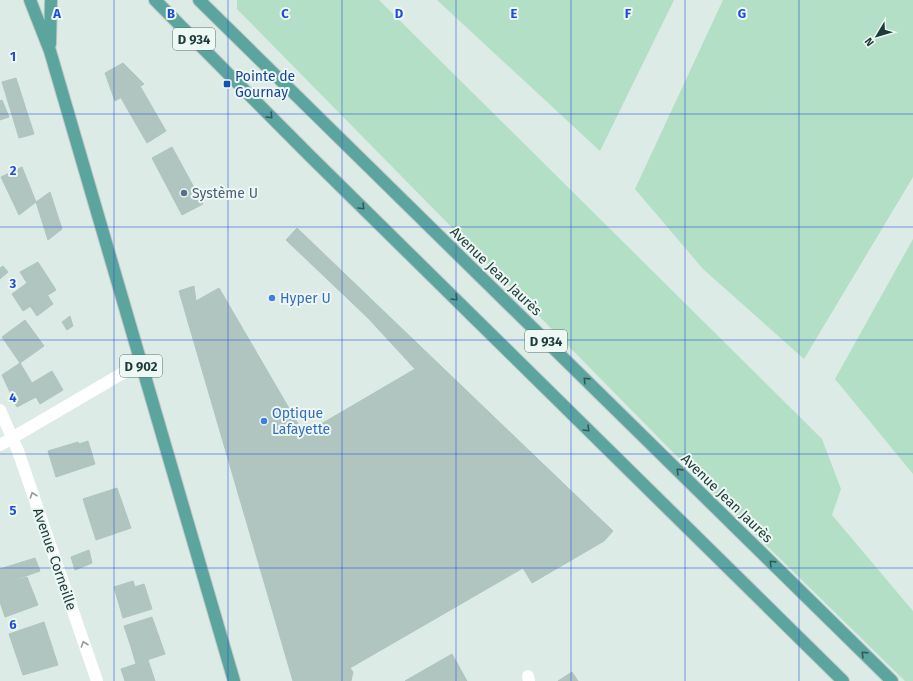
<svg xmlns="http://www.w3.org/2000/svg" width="913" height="681" viewBox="0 0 913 681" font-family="'Fira Sans',sans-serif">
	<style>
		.green { fill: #b2dfc5 }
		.building { fill: #b1c5c0; stroke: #aec5bf }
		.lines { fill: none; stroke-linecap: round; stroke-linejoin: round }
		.major-casing { stroke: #c0c8c7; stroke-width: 14 }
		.minor { stroke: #fff; stroke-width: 12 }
		.major { stroke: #5ba59e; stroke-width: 12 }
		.oneway { stroke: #305b57 }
		.oneway2 { stroke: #8e9d9c }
		.grid { fill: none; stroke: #1d4ed8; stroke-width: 1; stroke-opacity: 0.55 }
		.transit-dot { fill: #1a4fb4; stroke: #edf7f4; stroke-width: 1.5 }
		.service-dot { fill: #5c6f8a; stroke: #edf7f4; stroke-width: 1.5 }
		.shop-dot { fill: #3f7fe0; stroke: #edf7f4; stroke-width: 1.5 }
		.labels { text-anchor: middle; stroke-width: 4; stroke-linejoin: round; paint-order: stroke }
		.shield { fill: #edf7f4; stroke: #5b7370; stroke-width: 1 }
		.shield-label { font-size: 13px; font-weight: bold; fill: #1d3b38 }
		.transit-label { font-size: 14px; fill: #164399; stroke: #edf7f4; text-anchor: start }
		.service-label { font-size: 14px; fill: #4e5e75; stroke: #edf7f4; text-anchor: start }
		.street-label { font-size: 14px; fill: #1d3b38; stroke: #edf7f4 }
		.shop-label { font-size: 14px; fill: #366cbe; stroke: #edf7f4; text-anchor: start }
		.grid-label { font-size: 13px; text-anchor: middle; font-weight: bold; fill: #1d4ed8; stroke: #edf7f4; stroke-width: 4; stroke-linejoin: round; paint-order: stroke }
	</style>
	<rect width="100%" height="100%" fill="#dcebe6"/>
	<!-- green -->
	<path class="green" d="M237,0H379L822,439L841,489L832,515L913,611V681H905L711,491L237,9Z
		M437,0H674L600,151Z
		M723,0H913V177L804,359L703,269L635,189Z
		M913,239V474L835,379Z"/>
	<!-- building -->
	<path class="building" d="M123,63L144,84L115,101L105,73Z
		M16,78L34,134L19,138L2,82Z
		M140,86L166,131L147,143L121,98Z
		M2,100L9,117L0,120V101Z
		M172,147L203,204L182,215L152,158Z
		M22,167L36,202L19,215L1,177Z
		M50,192L62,229L48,240L36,202Z
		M297,228L613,531L604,541L532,583L523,568L350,668L353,672L351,681H293L179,291L194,286L196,301L219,288L304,434L415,369L368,318L286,240Z
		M38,262L56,290L23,311L12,294L27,283L20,272Z
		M3,266L8,272L0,279V268Z
		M48,296L53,304L37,316L30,306Z
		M70,316L73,326L67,330L62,322Z
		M25,320L44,346L20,363L2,337Z
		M20,363L32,383L52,371L63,390L40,404L36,397L17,407L2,375Z
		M88,441L95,464L56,477L48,451L78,442L79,444Z
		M117,488L131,528L96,540L83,499Z
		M89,550L92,563L75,570L71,557Z
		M35,558L40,571L0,585V569Z
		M27,577L38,605L5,617L0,602V585Z
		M133,581L135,587L144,584L152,609L123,618L114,587Z
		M152,617L165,654L141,662L136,645L131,647L124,626Z
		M44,622L58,665L23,675L9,634Z
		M136,645L141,662L136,664L131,647Z
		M452,654L467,681H405Z
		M148,660L155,681H125L121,669Z
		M572,672L578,681H558Z"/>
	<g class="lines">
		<!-- major casing -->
		<g class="major-casing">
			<path id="major" d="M30,0L50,51L234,681
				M155,0L310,156L843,681
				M199,0L892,681
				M50,44L51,0"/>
		</g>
		<!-- minor -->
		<path class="minor" d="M0,410L18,451L97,681
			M0,445L140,363
			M528,676L529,681"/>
		<!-- major -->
		<use href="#major" class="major"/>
	</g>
	<!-- one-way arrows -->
	<defs><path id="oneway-chevron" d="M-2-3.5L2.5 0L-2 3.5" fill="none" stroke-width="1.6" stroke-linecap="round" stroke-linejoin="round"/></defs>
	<g class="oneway">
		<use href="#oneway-chevron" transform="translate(270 116) rotate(45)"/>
		<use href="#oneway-chevron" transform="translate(362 207) rotate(45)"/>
		<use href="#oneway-chevron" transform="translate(455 298) rotate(45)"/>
		<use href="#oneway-chevron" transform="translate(586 380) rotate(-136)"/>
		<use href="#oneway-chevron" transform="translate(587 429) rotate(45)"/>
		<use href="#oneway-chevron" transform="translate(679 471) rotate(-136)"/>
		<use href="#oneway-chevron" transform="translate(772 563) rotate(-136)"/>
		<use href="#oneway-chevron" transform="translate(864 654) rotate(-136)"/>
	</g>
	<g class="oneway2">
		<use href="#oneway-chevron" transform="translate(33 495) rotate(-109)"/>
		<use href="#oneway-chevron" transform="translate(84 644) rotate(-109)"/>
	</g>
	<!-- grid -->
	<path class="grid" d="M114,0V681M228,0V681M342,0V681M456,0V681M571,0V681M685,0V681M799,0V681M0,114H913M0,227H913M0,340H913M0,454H913M0,568H913"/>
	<!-- markers -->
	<rect class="transit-dot" x="223" y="80" width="8" height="8" rx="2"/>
	<circle class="service-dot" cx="184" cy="193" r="4"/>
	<g class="shop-dot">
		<circle cx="272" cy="298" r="4"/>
		<circle cx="264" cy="421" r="4"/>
	</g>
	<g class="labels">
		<!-- shield labels -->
		<g class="shield">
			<rect x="173" y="28" width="42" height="22" rx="3"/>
			<rect x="525" y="330" width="42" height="22" rx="3"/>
			<rect x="120" y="355" width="42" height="22" rx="3"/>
		</g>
		<g class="shield-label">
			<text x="194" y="44">D 934</text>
			<text x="546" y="346">D 934</text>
			<text x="141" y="371">D 902</text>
		</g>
		<!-- transit labels -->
		<g class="transit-label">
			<text x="235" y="81">Pointe de<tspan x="235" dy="16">Gournay</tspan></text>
		</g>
		<!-- service labels -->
		<g class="service-label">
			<text x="192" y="198">Système U</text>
		</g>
		<!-- street labels -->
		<g class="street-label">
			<text transform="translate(496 271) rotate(44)" y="5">Avenue Jean Jaurès</text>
			<text transform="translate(727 498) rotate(44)" y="5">Avenue Jean Jaurès</text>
			<text transform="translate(55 559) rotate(71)" y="5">Avenue Corneille</text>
		</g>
		<!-- shop labels -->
		<g class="shop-label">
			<text x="280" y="303">Hyper U</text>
			<text x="272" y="418">Optique<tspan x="272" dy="16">Lafayette</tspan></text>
		</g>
	</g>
	<g class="grid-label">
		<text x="57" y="18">A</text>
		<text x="171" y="18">B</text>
		<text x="285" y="18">C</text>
		<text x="399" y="18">D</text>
		<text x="514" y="18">E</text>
		<text x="628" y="18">F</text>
		<text x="742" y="18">G</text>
		<text x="13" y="61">1</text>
		<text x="13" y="175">2</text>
		<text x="13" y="288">3</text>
		<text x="13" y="402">4</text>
		<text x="13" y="515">5</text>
		<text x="13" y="629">6</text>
	</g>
	<!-- north arrow -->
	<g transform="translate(877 36) rotate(232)" stroke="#edf7f4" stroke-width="3" paint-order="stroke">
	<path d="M0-3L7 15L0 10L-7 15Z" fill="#1d3b38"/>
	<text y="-6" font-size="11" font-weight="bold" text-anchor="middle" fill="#1d3b38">N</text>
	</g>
</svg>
